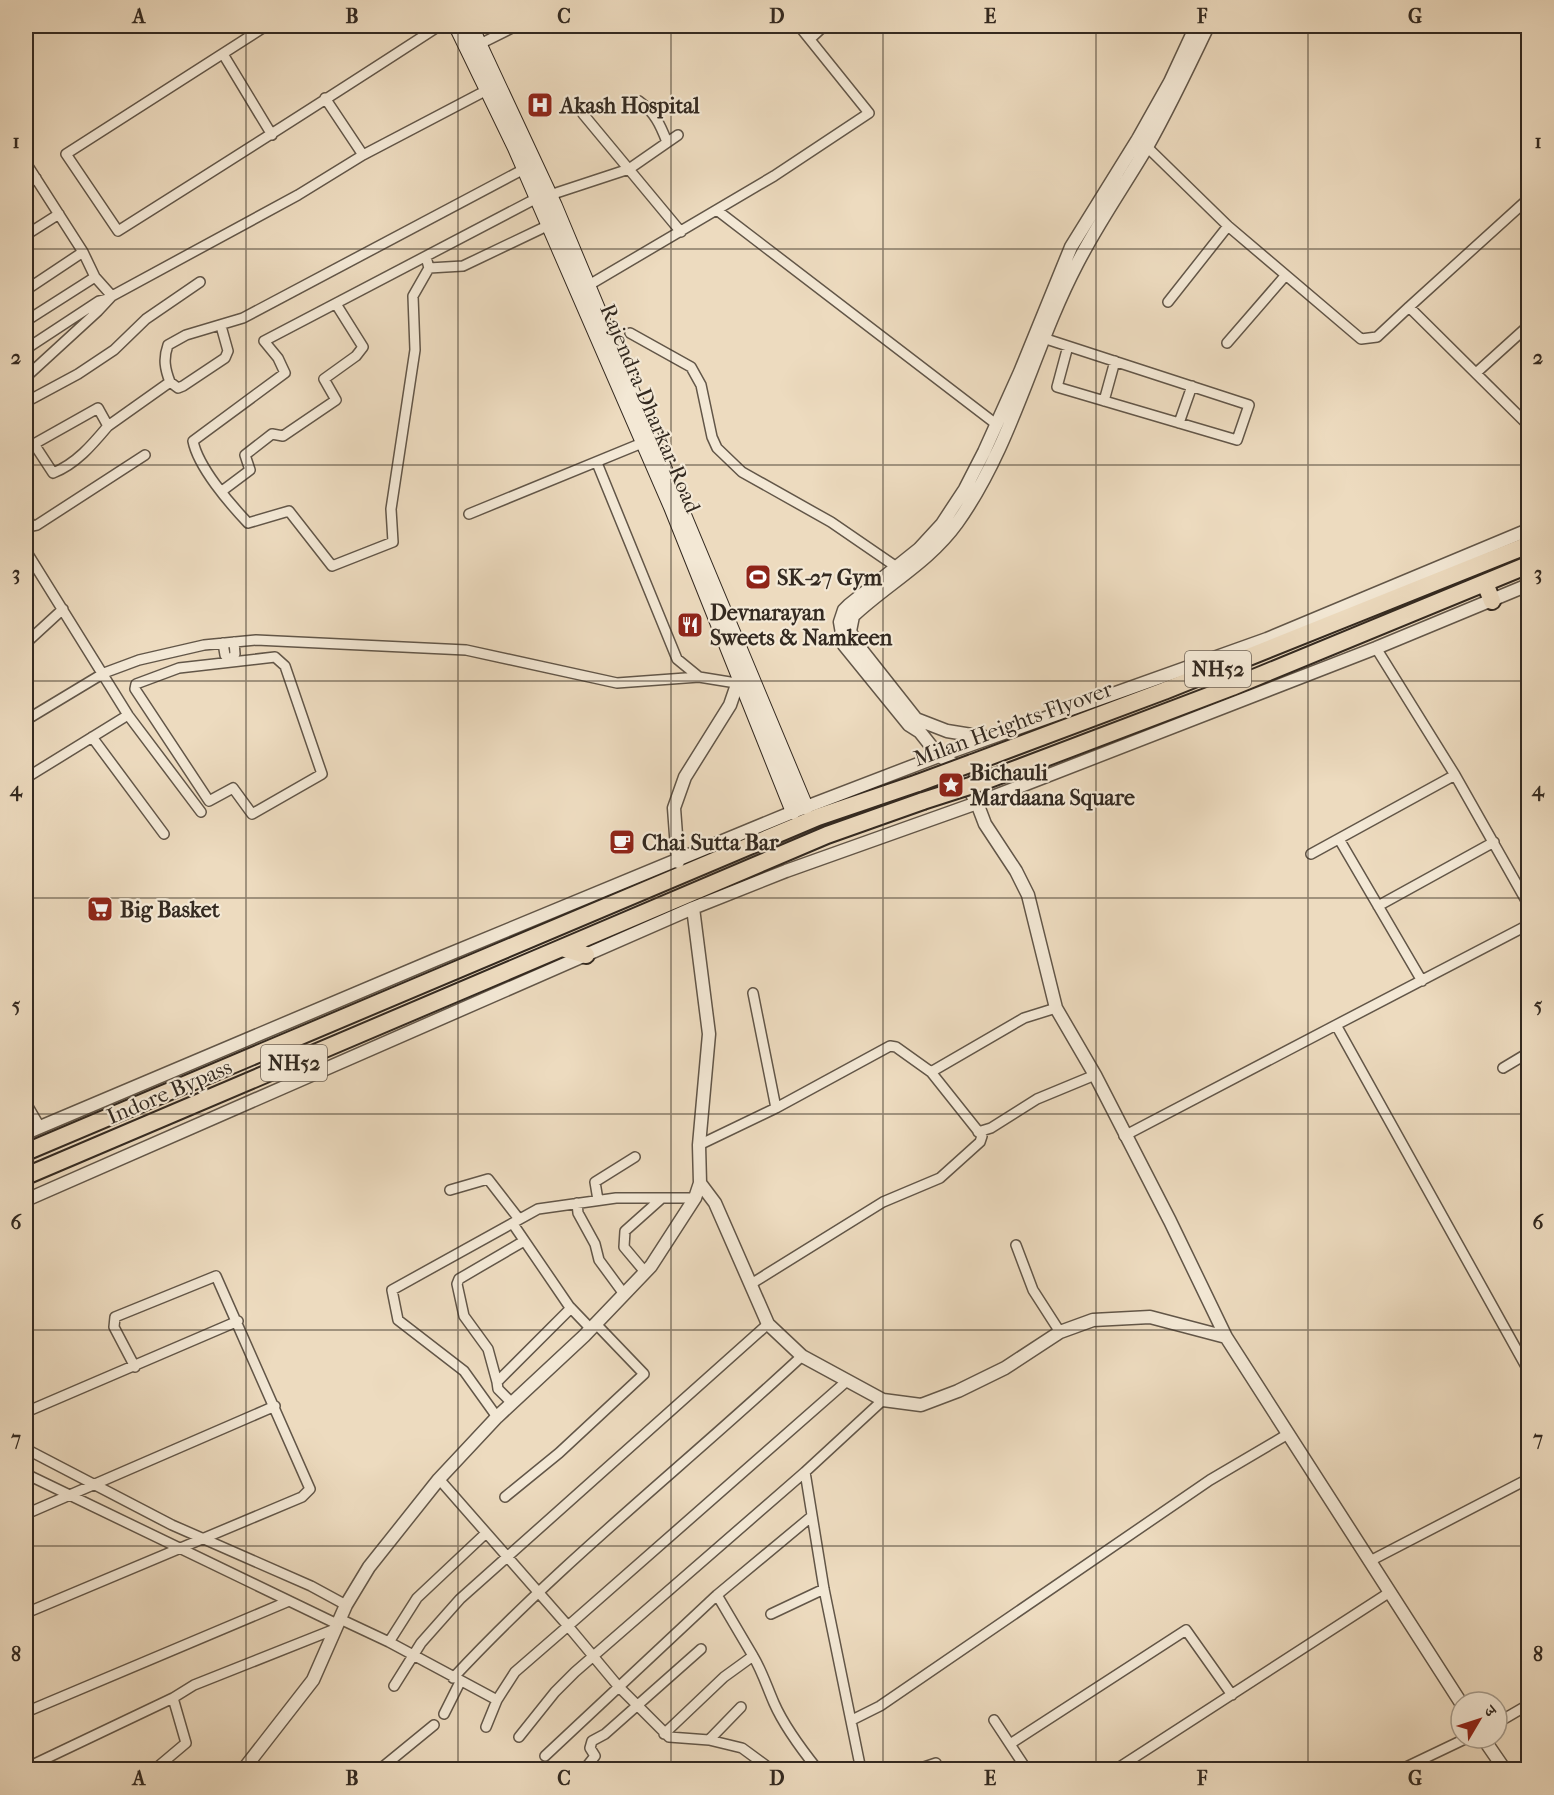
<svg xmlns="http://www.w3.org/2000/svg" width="1554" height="1795" viewBox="0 0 1554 1795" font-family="'IM FELL French Canon','Noto Serif Devanagari',serif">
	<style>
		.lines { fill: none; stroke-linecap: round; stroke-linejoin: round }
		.minor-casing { stroke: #625648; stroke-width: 12 }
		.tertiary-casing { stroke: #625648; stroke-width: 15 }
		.secondary-casing { stroke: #332920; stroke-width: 16 }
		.trunk-casing { stroke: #332920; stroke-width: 20 }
		.minor { stroke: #f3e8d5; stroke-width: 9 }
		.tertiary { stroke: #f3e8d5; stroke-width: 12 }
		.secondary { stroke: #f3e8d5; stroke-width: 14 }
		.trunk { stroke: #eddbbf; stroke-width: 16 }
		.trunk-bridge-casing { stroke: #332920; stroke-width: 20; stroke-linecap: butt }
		.trunk-bridge { stroke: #eddbbf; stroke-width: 16 }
		.grid { fill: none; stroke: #332920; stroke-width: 1.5; stroke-opacity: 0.55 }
		.labels { text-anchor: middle; stroke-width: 4.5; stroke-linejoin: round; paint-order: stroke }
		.shield { fill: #f3e8d5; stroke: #6d6256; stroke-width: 1.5 }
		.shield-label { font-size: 21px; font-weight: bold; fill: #332920 }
		.poi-label { font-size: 22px; font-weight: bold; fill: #332920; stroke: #f3e8d5; text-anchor: start }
		.street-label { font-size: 22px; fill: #332920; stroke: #f3e8d5 }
		.neatline { fill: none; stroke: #332920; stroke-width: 2 }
		.grid-label { font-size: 20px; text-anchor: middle; font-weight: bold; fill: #332920 }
	</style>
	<rect width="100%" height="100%" fill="#eddbbf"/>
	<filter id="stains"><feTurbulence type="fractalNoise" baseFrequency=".00333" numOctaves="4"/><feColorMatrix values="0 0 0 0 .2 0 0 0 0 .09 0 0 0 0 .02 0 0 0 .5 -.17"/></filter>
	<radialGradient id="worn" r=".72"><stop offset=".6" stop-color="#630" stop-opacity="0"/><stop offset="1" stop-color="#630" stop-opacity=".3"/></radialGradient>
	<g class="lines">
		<!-- minor casing -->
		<g class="minor-casing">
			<path id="minor" d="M266,26L66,154L118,231C226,163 333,95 439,26
				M810,39L824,26
				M480,44L516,26
				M223,54L272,135
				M325,98L363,155
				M639,101C655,113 660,124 667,142
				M583,114L681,232
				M1144,144L1228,226L1361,339L1377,337L1409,307L1528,425
				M26,163L83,252L95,277L26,321
				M26,185L36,178
				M550,195L629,169L678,135
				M718,211L996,424
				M26,235L59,214
				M426,257L429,268L413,296L415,350L391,509L393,542L332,566L289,511L248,523C230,504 198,467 193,441L285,373L278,358L264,341L537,198
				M429,268L463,266L549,225
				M95,277L112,296
				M584,288L774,176L869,113L799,26
				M26,290L83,252
				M1168,302L1228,226
				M1409,307L1528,199
				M630,333L691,367L701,385L712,437L717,448L742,472L831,522L898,568
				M1040,337L1249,405L1237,440L1057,387L1068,346
				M1227,343L1285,276
				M26,349L99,301L107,299
				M1476,373L1528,326
				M26,377L98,311L112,296L298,195L363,155L487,90
				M170,382C165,369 163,359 168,345L186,335L243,318L524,169
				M1104,401L1115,361
				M26,402L78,374L114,350L146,319L200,282
				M1179,423L1192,386
				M26,444H34L98,408L108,426L170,382L178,388L183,386L225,358L228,351L221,326
				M34,444L53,473C76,464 92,445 108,426
				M597,463L677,659L699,677
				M222,491L250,470L245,455L272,434L283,436L336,400L324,379L356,356L363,347L336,304
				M469,514L647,441
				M26,517L32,526L37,525L145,455
				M26,551L128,715L201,812
				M26,643L63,609
				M223,643L225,655L230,661L235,654L234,642
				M1376,648L1455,775L1528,904
				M275,657L285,666L322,774L252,814L233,788L209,801L135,689L136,684L179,668Z
				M26,720L104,673L139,660L204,645L256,640L466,650L617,683L699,677L736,683
				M92,737L164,834
				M26,778L128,715
				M1339,839L1422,981
				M1311,854L1455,775
				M1378,906L1494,842
				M1528,925L1336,1025L1528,1370
				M753,993L776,1108
				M1503,1068L1528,1053
				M931,1072L1024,1018L1056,1008
				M26,1103L40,1127
				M978,1132L991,1128L1037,1099L1095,1075
				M1124,1136L1336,1025
				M699,1145L776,1108L890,1046L896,1047L931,1072L982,1136L980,1142L940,1178L883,1202L751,1284
				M450,1190L488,1179L519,1219
				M598,1200L595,1182L635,1157
				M577,1203L578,1213L595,1244L599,1260L624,1294
				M513,1224L569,1306L591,1329
				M524,1241L459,1279L457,1284L464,1316L488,1349L497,1382L571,1308
				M1016,1245L1033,1290L1060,1332
				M645,1272L624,1247L625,1231L662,1198
				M497,1382L498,1389L512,1403
				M26,1412L238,1321
				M497,1417L464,1371L398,1320L392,1290L538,1209L616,1198H695
				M26,1449L172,1525L311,1586L346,1605
				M26,1474L337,1624
				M439,1479L568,1626L848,1380
				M505,1497L559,1453L644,1374L596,1324
				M26,1514L275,1406
				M1370,1561L1528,1479
				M26,1613L302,1497L310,1489L216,1276L115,1317L114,1327L135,1367
				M771,1614L824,1589
				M340,1619L389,1642L417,1598L485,1534
				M389,1642L497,1700L515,1672L568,1626L618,1686L669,1737L709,1740L742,1748L772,1770
				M753,1656C762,1671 767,1687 774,1703C784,1726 802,1750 818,1770
				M453,1678C561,1562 686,1464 802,1356
				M394,1686L421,1643L460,1599L768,1324
				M26,1712L289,1601
				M444,1714L460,1682
				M852,1720L880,1706L1210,1480L1288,1434
				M994,1720L1027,1770
				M1497,1723L1528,1705
				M486,1727L497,1700
				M664,1734L724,1677L753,1656L717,1595
				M519,1737L555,1692L575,1672L805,1472
				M709,1740L741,1707
				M1010,1744L1186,1630L1232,1695
				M545,1756L717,1595L812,1516
				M587,1766L595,1756L590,1748L592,1741L605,1734L701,1649
				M26,1768L173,1698L194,1685L335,1629
				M154,1770L186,1743L173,1698
				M379,1770L434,1725
				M861,1770L824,1589L805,1472L883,1400
				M915,1770L936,1763
				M1115,1770L1390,1592
				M1400,1770L1467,1738"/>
		</g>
		<!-- tertiary casing -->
		<g class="tertiary-casing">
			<path id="tertiary" d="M1196,26L1170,82L1138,139L1071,247L1020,372L984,452L965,489L942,524L919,549L849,605L844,610L840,622L844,645L909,725L920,732L939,756L954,764L977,803L985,824L1016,871L1028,895L1056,1008L1095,1075L1170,1221L1226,1337L1461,1703
				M916,719L947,731L990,738
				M920,732L916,719L856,643L850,631L853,616C887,584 929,562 957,523C1013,444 1033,348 1077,264C1098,223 1124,186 1147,147C1169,108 1189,66 1208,26
				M678,862L674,808L685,777L730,705L741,673
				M26,1133L435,960L793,812L939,756L1267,639L1528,530
				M700,1183L715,1203L768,1324L802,1356L883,1400L921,1405L958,1391L1005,1368L1060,1332L1093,1320L1150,1317L1226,1337
				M26,1200L693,908L786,871L977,803L1376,648L1528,585
				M1483,1738L1505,1770
				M243,1770L313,1680L346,1605L369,1567L439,1479L497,1417L584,1336L651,1266L695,1198L700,1183L699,1145L709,1034L693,908"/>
		</g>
		<!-- secondary casing -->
		<g class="secondary-casing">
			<path id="secondary" d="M456,26L515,148L671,507L793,812
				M471,26L555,206L806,807"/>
		</g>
		<!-- trunk casing -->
		<g class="trunk-casing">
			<path id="trunk" d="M1485,583L1492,601
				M972,763L1164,691L1528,545
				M979,783L1232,687L1528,565
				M562,948L586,955
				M26,1152L818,817L918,783
				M26,1176L827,835L923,801"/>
		</g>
		<!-- minor -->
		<use href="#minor" class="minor"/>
		<!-- tertiary -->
		<use href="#tertiary" class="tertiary"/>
		<!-- secondary -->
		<use href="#secondary" class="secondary"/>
		<!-- trunk -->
		<use href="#trunk" class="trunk"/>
		<!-- trunk-bridge casing -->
		<g class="trunk-bridge-casing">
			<path id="trunk-bridge" d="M918,783L972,763
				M923,801L979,783"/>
		</g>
		<!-- trunk-bridge -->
		<use href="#trunk-bridge" class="trunk-bridge"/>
	</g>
	<!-- grid -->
	<path class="grid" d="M246,26V1770M458,26V1770M671,26V1770M883,26V1770M1096,26V1770M1308,26V1770M26,249H1528M26,465H1528M26,681H1528M26,898H1528M26,1114H1528M26,1330H1528M26,1546H1528"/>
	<!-- icons -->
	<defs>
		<g id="hospital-square" transform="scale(1.35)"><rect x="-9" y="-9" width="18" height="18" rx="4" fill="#8f2418" stroke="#f3e8d5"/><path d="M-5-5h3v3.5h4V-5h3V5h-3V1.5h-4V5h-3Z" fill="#fff"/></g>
		<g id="stadium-square" transform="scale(1.35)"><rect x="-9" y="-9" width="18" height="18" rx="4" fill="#8f2418" stroke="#f3e8d5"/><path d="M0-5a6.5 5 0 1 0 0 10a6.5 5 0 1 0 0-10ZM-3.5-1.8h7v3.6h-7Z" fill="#fff"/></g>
		<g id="restaurant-square" transform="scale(1.35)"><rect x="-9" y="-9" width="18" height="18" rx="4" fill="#8f2418" stroke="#f3e8d5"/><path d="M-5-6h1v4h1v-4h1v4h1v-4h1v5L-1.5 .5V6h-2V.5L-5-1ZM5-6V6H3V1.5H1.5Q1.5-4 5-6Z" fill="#fff"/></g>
		<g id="sight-square" transform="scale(1.35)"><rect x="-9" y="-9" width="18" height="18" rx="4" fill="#8f2418" stroke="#f3e8d5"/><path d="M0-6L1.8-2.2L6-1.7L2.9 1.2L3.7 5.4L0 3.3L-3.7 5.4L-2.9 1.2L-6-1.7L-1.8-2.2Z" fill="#fff"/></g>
		<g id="cafe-square" transform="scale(1.35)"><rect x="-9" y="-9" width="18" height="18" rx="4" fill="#8f2418" stroke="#f3e8d5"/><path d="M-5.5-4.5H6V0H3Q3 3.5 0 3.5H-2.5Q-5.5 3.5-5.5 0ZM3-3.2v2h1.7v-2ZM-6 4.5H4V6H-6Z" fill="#fff"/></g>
		<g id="supermarket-square" transform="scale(1.35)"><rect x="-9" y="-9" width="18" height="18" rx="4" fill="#8f2418" stroke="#f3e8d5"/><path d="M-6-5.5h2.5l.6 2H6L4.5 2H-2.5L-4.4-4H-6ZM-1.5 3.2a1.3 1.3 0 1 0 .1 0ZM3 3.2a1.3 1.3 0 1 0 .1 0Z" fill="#fff"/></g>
	</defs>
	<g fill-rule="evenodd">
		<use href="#hospital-square" x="540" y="105"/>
		<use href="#stadium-square" x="758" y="577"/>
		<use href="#restaurant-square" x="690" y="625"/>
		<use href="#sight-square" x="951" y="785"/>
		<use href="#cafe-square" x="622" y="842"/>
		<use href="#supermarket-square" x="100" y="909"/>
	</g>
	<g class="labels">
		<!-- shield labels -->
		<g class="shield">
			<rect x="1185" y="651" width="66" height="36" rx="4.5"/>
			<rect x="261" y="1045" width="66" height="36" rx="4.5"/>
		</g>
		<g class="shield-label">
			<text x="1218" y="676">NH52</text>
			<text x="294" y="1070">NH52</text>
		</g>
		<!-- poi labels -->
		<g class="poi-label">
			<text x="560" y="113">Akash Hospital</text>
			<text x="777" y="585">SK-27 Gym</text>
			<text x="710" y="620">Devnarayan<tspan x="710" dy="25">Sweets &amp; Namkeen</tspan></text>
			<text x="970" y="780">Bichauli<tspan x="970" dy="25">Mardaana Square</tspan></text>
			<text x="642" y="850">Chai Sutta Bar</text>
			<text x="120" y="917">Big Basket</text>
		</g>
		<!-- street labels -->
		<g class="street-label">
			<text transform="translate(651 408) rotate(67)" y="8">Rajendra Dharkar Road</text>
			<text transform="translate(1013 723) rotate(-20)" y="8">Milan Heights Flyover</text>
			<text transform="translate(169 1091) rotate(-23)" y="8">Indore Bypass</text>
		</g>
	</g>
	<!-- margin -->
	<rect width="1554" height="1795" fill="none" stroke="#eddbbf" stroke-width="66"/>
	<!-- north arrow -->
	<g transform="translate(1479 1720) rotate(51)"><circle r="28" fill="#f3e8d5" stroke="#a69c8d" stroke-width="1.5"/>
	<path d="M0-4.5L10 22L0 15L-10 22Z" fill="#8f2418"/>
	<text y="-9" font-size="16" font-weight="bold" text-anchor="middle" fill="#332920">उ</text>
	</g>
	<rect x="33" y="33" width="1488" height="1729" class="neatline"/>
	<g class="grid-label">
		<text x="139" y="23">A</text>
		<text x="352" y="23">B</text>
		<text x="564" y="23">C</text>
		<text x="777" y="23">D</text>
		<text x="990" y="23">E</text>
		<text x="1202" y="23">F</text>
		<text x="1415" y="23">G</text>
		<text x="16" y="148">1</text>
		<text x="1538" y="148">1</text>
		<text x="16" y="364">2</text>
		<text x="1538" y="364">2</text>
		<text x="16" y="580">3</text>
		<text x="1538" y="580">3</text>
		<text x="16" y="796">4</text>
		<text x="1538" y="796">4</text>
		<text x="16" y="1012">5</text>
		<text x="1538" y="1012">5</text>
		<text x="16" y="1229">6</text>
		<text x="1538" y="1229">6</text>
		<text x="16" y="1445">7</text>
		<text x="1538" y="1445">7</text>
		<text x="16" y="1661">8</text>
		<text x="1538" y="1661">8</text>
		<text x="139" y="1785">A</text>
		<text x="352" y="1785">B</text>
		<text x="564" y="1785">C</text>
		<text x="777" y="1785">D</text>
		<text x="990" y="1785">E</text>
		<text x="1202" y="1785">F</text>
		<text x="1415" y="1785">G</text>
	</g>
	<rect width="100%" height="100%" filter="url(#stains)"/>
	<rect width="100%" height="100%" fill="url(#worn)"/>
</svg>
